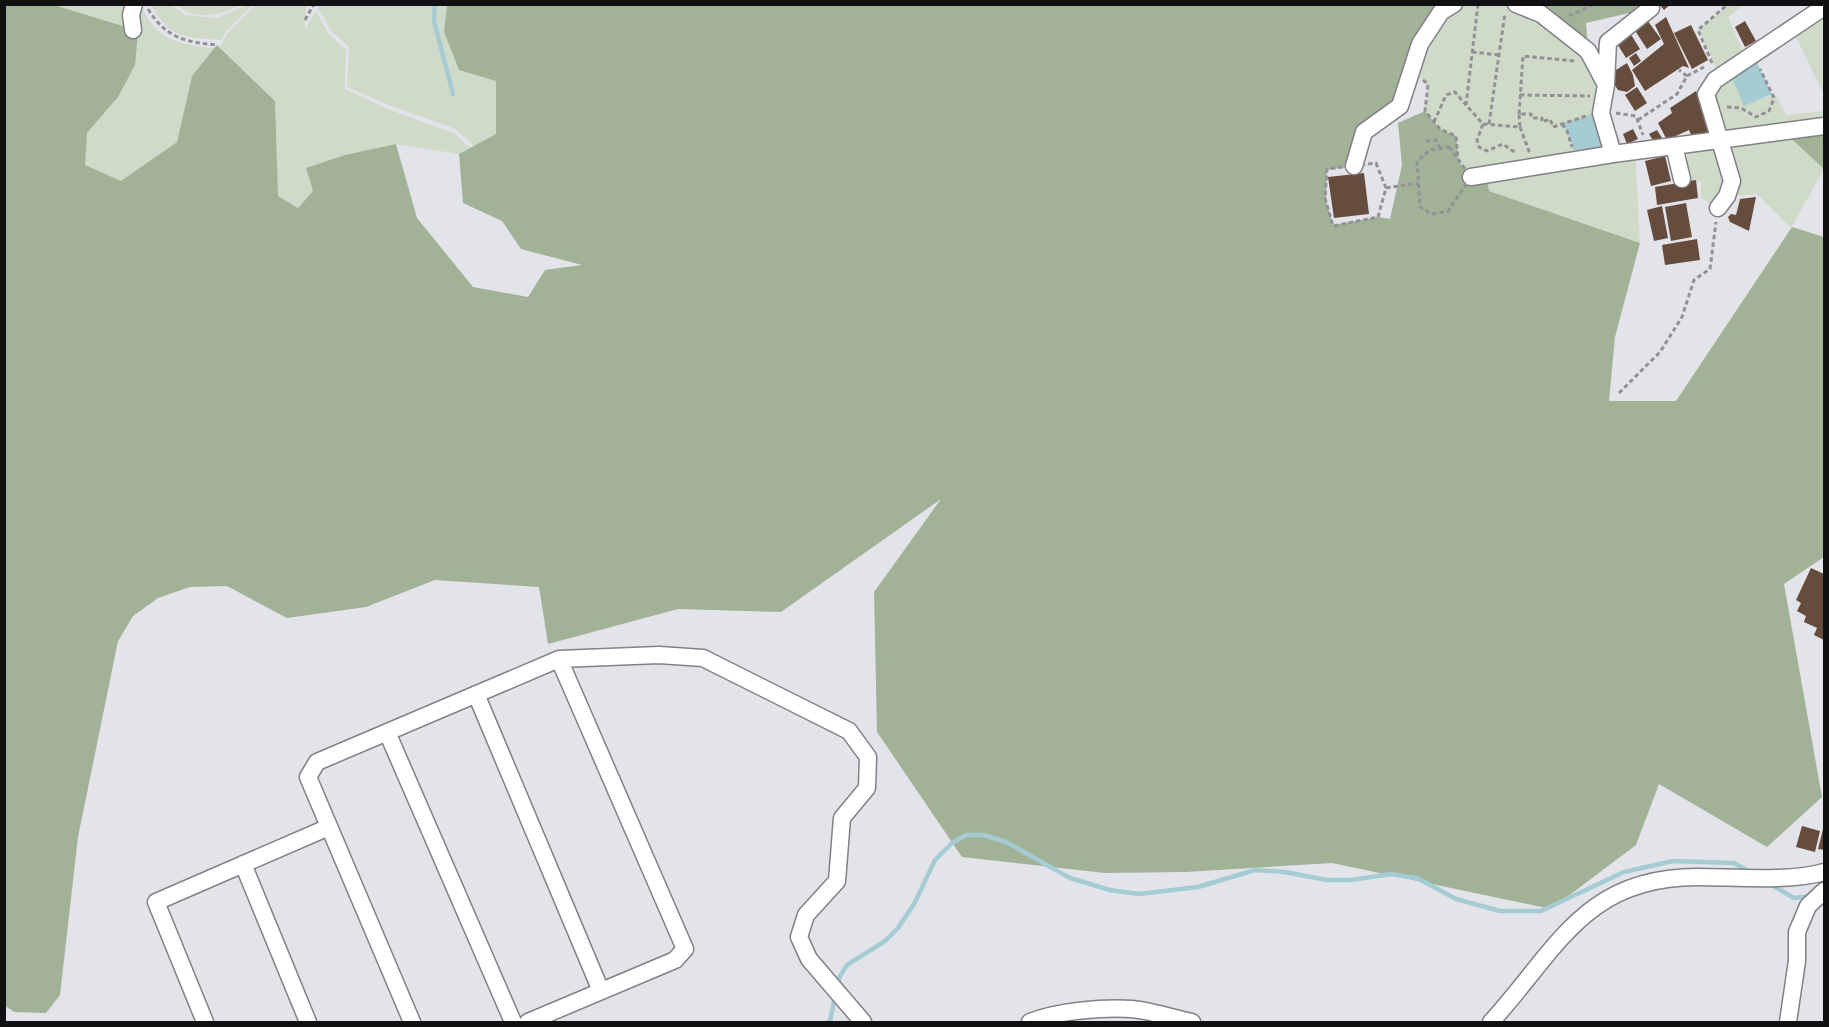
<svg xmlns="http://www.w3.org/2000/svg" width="1829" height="1027" viewBox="0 0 1829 1027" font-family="'PT Sans Narrow',sans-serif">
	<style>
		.green { fill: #cfdbc8 }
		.forest { fill: #a2b297 }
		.water { fill: #a5cbd3 }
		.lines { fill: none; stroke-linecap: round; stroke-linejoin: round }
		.stream { stroke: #a5cbd3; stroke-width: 4.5 }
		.building { fill: #654c3c }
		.minor-casing { stroke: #808186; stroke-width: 19 }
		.path { stroke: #919196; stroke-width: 3; stroke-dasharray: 4.5 3; stroke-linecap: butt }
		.minor { stroke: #fff; stroke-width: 16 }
	</style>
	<rect width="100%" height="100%" fill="#e3e3ea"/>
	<!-- green -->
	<path class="green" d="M320,4L447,5L444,32L496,81V134L474,146L456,129L391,106L347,87L349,47L331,31L318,8Z
		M54,5H130L126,27Z
		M141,5C144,10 146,17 150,22C163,42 194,47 215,48L192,76L177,142L121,181L84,165L87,133L118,97Z
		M151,5H172L185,15L217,18L247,5H252L226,31L222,40C187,38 168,38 151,5Z
		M176,5H242C217,15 199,22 176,5Z
		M255,5H308L305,12V30L316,11L329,34L346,50L345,89L390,110L454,133L470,148L459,154L396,144L307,168L313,191L298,208L277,196L275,101L220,47L228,32Z
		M1454,5H1516L1588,51L1606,85L1601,111L1567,131L1573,150L1635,151L1640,243L1489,191L1471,177L1459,162L1456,137L1440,129L1425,111L1428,85L1412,70Z
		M1728,5H1744L1728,17L1746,59L1744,105L1775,94L1786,115L1824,111V126L1784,131L1824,169L1791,228L1757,194L1725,197L1718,208L1701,198V182L1691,181L1685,144L1719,140L1706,94L1720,76L1698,30Z
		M1822,12L1824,37V94L1792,29Z"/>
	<!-- forest -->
	<path class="forest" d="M1649,4L1634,21L1629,13L1586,23L1588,51L1516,5Z
		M4,5H54L126,27L138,33L135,65L118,97L87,133L85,165L121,181L177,142L192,76L217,45L275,101L278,196L298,208L313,191L306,168L345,155L396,144L417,218L473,287L528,297L545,270L582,265L521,249L502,221L463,203L459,154L496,134V81L459,70L444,32L447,5H1454L1441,12L1400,106L1364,132L1354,166L1327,170L1326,200L1333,225L1378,217L1390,219L1402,165L1398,123L1425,111L1440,129L1456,136L1459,162L1471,177L1486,175L1489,191L1640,243L1615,337L1609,401H1676L1792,227L1824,237V557L1784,584L1822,797L1767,847L1659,784L1636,845L1551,909L1332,863L1186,872L1105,873L962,857L877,732L874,592L941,499L781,612L678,609L548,644L539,587L435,580L366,607L287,618L227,586L190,587L158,598L133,616L118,641L78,837L60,995L46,1013L14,1012L4,1005Z
		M1824,126V169L1783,131Z"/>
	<!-- water -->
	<path class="water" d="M1753,54L1772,94L1744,106L1729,71Z
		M1601,111L1612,148L1573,150L1567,131L1562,124Z"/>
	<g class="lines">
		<!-- stream -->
		<path class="stream" d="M435,4L434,21L453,94
			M1770,884L1794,898L1811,896
			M837,986L840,976L847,965L885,941L898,928L914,904L935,860L952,843L966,835H984L1006,842L1070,878L1110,890L1139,894L1198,887L1255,870L1285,872L1327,880H1351L1391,874L1417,878L1456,899L1500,911H1541L1624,872L1673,861L1734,863L1750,872
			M828,1022L830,1021L835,997"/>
	</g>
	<!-- building -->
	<path class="building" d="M1659,4H1671L1664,10Z
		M1666,17L1689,68L1683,66L1645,91L1632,70L1664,44L1655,25Z
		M1647,20L1661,39L1647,49L1634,29Z
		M1745,21L1756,41L1745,47L1735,27Z
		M1691,25L1708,60L1692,69L1674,33Z
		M1630,33L1640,49L1626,58L1616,42Z
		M1636,53L1641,61L1634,66L1629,58Z
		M1627,63L1633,75L1635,86L1627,92L1618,90L1608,75Z
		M1637,87L1647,103L1635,111L1625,95Z
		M1696,91L1709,119L1713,134L1693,139L1689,130L1667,140L1658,123L1672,113L1670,108Z
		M1633,129L1638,139L1627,144L1623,134Z
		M1657,130L1662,138L1654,142L1649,134Z
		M1665,156L1671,181L1651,186L1645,161Z
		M1364,173L1369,214L1334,218L1328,177Z
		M1696,180L1698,198L1657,205L1655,187Z
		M1756,197L1749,231L1730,222L1728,217L1731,214L1736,215L1740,199Z
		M1686,203L1692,237L1671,241L1665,207Z
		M1662,206L1668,238L1654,241L1647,210Z
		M1697,239L1700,260L1665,265L1662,245Z
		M1811,568L1824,574V640L1814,635L1817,628L1804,622L1806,616L1797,611L1801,603L1796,600Z
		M1824,825V850L1818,849Z
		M1802,826L1820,831L1815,852L1796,847Z"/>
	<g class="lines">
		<!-- minor casing -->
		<g class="minor-casing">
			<path id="minor" d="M1516,4L1541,14L1588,51L1606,85L1601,113L1613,154
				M133,30L131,15L134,4
				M1606,84L1608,42L1651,8
				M1674,146L1682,179
				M1354,166L1364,132L1400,106L1420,44L1441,12L1454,4
				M1471,177L1613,154L1824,126
				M1718,208L1727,196L1732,181L1706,94L1715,80L1824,7
				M476,694L601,991
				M387,732L513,1022
				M243,864L308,1022
				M205,1022L156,902L329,827
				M412,1022L308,777L317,762L559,659L659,655L703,658L849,731L868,757L867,788L842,818L837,881L806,915L799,937L809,959L863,1022
				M528,1022L675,960L685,949L559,659
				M1030,1022C1057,1011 1103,1007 1132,1009C1152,1011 1173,1018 1192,1022
				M1491,1022C1557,950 1584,877 1697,877C1733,877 1791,882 1824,872
				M1788,1022L1797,961V932L1808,906L1824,891"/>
		</g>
		<!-- path -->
		<path class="path" d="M1478,4L1466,105L1483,124L1477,140L1479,147L1487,151L1503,144L1516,153
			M148,9C166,38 185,42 217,45
			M1569,14L1571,15L1594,4
			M305,20L314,4
			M1472,52L1499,55
			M1712,63L1698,30L1728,4
			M1687,76L1704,67
			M1423,80L1428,84L1425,111L1440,129L1456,136L1458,160
			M1520,95L1590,96
			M1727,107L1741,108L1756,117L1769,111L1774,98L1760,69
			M1616,113L1636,116L1643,135
			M1519,114L1523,56L1574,61
			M1638,120L1677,94L1687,76L1679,70
			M1434,122L1446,95L1455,92L1466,105
			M1483,124L1520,127L1519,114H1531L1532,118H1542V122L1550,119L1553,127L1586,116
			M1489,124L1505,13
			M1562,124L1567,131L1572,147
			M1520,127L1530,154
			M1426,141L1436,140L1440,148
			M1449,147L1471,177L1448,211L1432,214L1420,207L1417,161L1430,150Z
			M1376,163L1386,188L1378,217L1333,226L1325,198L1327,169Z
			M1386,188L1418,183
			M1619,393L1660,352L1682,317L1694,280L1710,269L1716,222"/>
		<!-- minor -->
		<use href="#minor" class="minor"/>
	</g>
	<!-- border -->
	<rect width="1829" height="1027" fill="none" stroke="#111113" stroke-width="12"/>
</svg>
